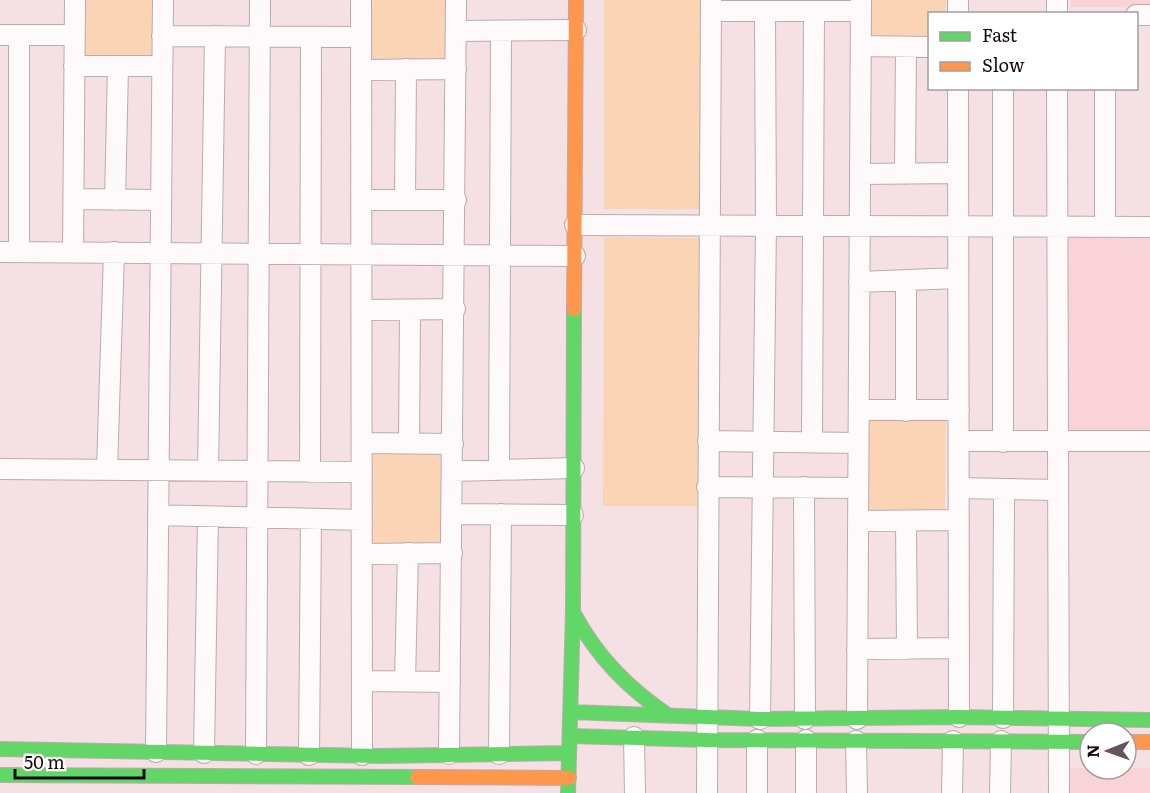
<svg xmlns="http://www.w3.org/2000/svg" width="1150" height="793" viewBox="0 0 1150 793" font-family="Literata,serif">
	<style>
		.built { fill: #f9d3d7 }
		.green { fill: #fad4b4 }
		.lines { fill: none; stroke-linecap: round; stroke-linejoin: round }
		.street-casing { stroke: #bcabad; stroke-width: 22 }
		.fast-casing { stroke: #bcabad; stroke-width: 16 }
		.slow-casing { stroke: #bcabad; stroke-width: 16 }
		.street { stroke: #fefafb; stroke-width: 20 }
		.fast { stroke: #63d668; stroke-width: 14 }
		.slow { stroke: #ff974d; stroke-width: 14 }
	</style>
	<rect width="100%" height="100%" fill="#f5e1e3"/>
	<!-- built -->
	<path class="built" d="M1071,0H1150V7H1071Z
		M1068,234L1150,235V432H1067Z
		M1066,768H1150V793H1066Z"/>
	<!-- green -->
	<path class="green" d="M81,0H161V62H81Z
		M369,0H449L448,62H369Z
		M604,0H701L700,209H604Z
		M866,0H946V13L930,14L929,36H866Z
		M604,237L701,238L699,506H603Z
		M866,418H946L945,516L866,515Z
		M368,447L448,448L447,545H368Z"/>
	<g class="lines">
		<!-- street casing -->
		<g class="street-casing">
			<path id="street" d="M361,0L362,755
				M1057,0V14
				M711,11H861
				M958,14V0
				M1136,15H1150
				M456,31L576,30
				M0,35H75
				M162,36L361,37
				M861,46L930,47
				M74,66H162
				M361,70L456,69
				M958,88L959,717
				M1057,88L1059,793
				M860,174L958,173
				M905,174L906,47
				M74,199L161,200
				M115,200L118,66
				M361,200H456
				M405,200L406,69
				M575,225L1150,227
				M1105,227V88
				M0,252L575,256
				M19,252V35
				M73,252L75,0
				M906,281V411
				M859,282L958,278
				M362,310L455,309
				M859,410H959
				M708,441L858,443
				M959,441H1150
				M812,442L814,11
				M1003,442V88
				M362,443L453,444
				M409,443L410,310
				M0,469L362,472
				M107,470L114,252
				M499,470L501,31
				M208,471L215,36
				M453,471L574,468
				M310,472L311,37
				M707,487L858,488
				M804,487L805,719
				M959,488L1058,490
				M452,514L573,515
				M158,515L362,520
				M858,521L959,520
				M906,521L907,649
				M362,554L452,553
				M857,649L959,648
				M362,681L450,682
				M405,681L408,553
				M1003,718L1004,490
				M760,719L766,225L765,11
				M857,719L861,0
				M634,737L635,793
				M757,740V793
				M806,740V793
				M856,741L857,793
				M156,752L163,0
				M204,753L208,517
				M256,754L260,0
				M449,754L456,0
				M499,754L501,514
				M309,755L311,519
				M707,793L711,0
				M952,793L953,741
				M1000,793L1001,741"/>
		</g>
		<!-- fast casing -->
		<g class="fast-casing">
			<path id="fast" d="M574,614C598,658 628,688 669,716
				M571,712L760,719L959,717L1150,720
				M571,736L707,740L1090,742
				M0,749L380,756L569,753
				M0,775L417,777
				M568,793L573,610L574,309"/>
		</g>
		<!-- slow casing -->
		<g class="slow-casing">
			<path id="slow" d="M574,309L576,0
				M1126,742H1150
				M417,777L569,778"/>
		</g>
		<!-- street -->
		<use href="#street" class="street"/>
		<!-- fast -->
		<use href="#fast" class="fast"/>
		<!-- slow -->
		<use href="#slow" class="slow"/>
	</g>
	<!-- legend -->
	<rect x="928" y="12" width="210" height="78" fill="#ffffff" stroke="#a39d9e" stroke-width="1.5"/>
	<rect x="940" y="32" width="30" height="9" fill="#63d668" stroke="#a39d9e" stroke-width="1.5"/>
	<text x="982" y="42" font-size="18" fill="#190a0d">Fast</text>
	<rect x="940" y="62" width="30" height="9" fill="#ff974d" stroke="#a39d9e" stroke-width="1.5"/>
	<text x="982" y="72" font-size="18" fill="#190a0d">Slow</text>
	<!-- north arrow -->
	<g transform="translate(1108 751) rotate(269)"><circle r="28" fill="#ffffff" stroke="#a39d9e" stroke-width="1.5"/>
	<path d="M0-4.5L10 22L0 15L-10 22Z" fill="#665558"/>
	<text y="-9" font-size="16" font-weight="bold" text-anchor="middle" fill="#190a0d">N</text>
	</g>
	<!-- scale -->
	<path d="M15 769v9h129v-9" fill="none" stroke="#190a0d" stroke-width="3"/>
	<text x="24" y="769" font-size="18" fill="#190a0d" stroke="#ffffff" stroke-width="4.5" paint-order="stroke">50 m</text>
</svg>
